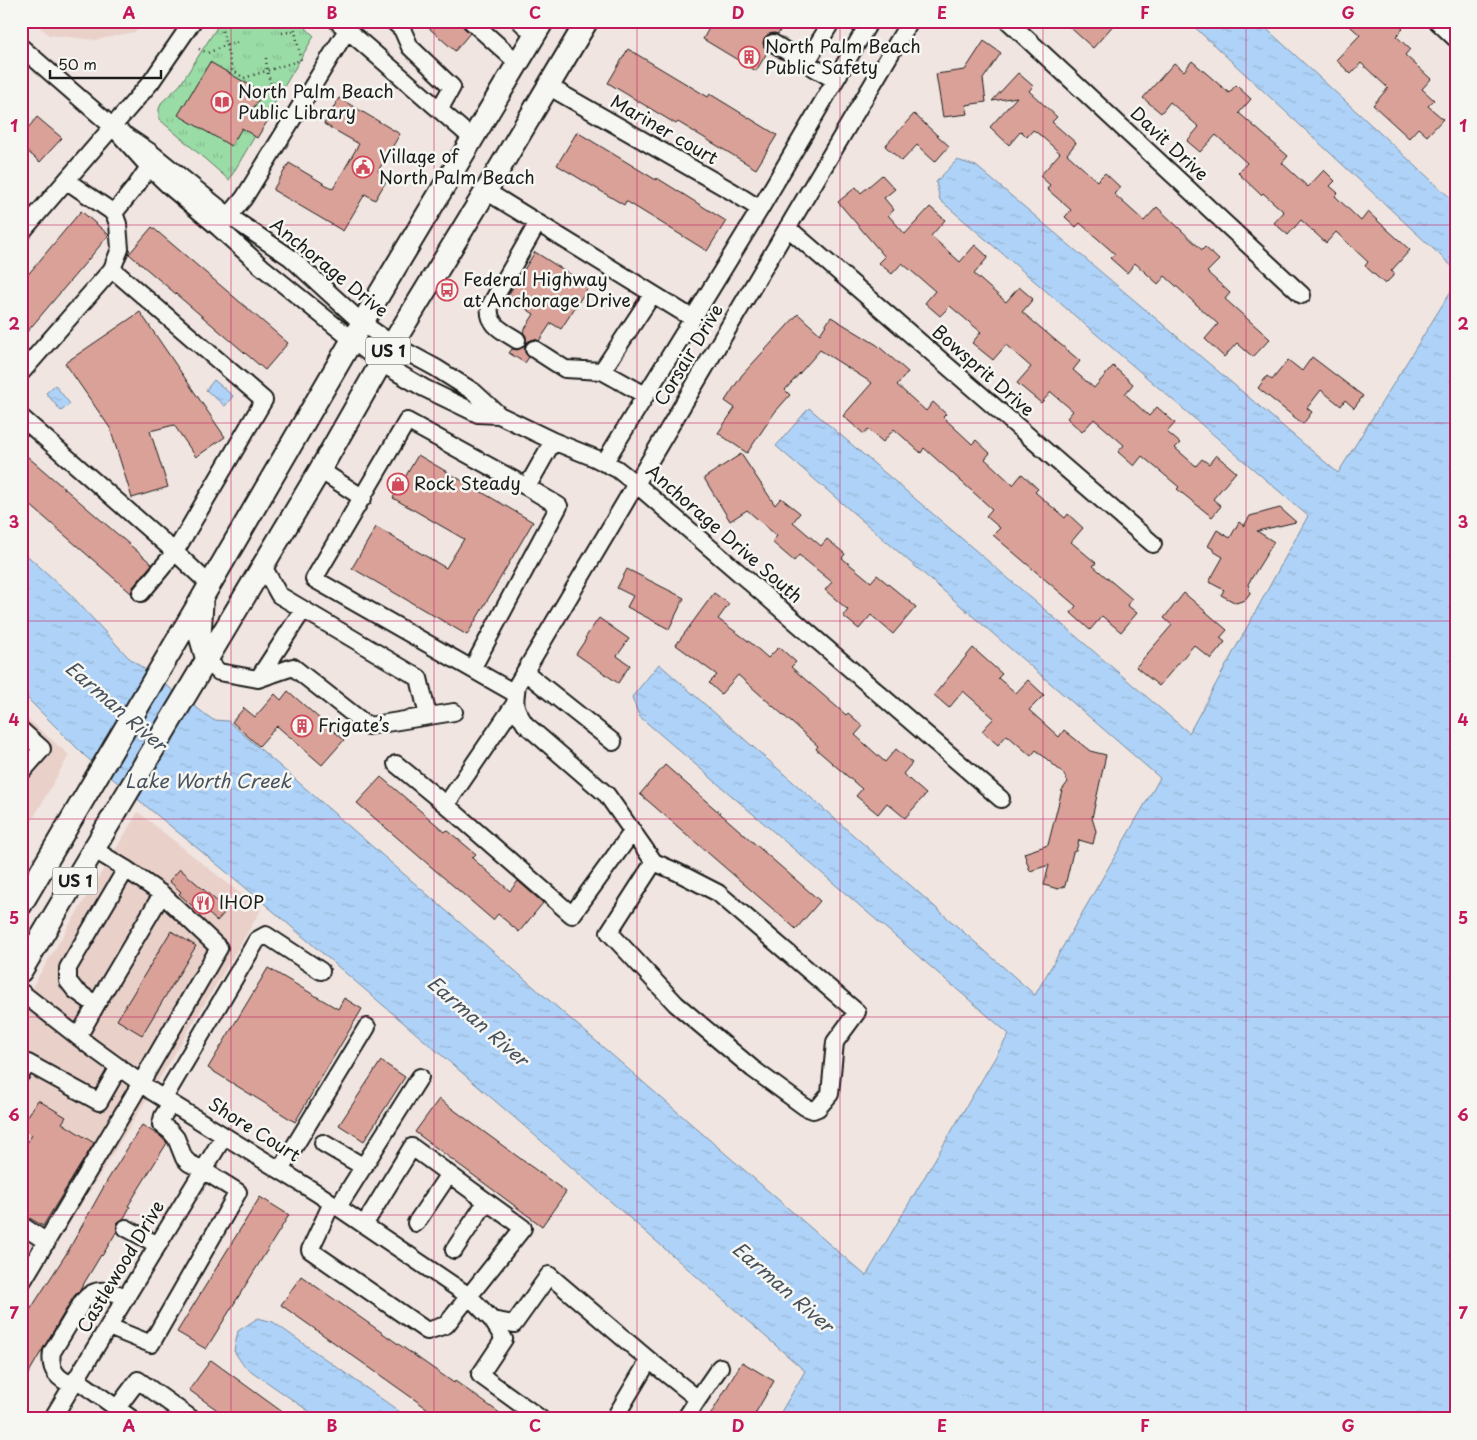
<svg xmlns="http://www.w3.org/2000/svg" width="1477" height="1440" viewBox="0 0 1477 1440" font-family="'Playpen Sans',sans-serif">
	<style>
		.built { fill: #e9d1ca }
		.park { fill: url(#park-tufts); stroke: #5b7c61 }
		.water { fill: url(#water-ripples); stroke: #748aa0 }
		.building { fill: #daa198; stroke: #1c1c1c }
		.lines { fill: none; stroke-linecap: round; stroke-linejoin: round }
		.minor-casing { stroke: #1c1c1c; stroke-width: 20 }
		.major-casing { stroke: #1c1c1c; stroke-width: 25 }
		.path { stroke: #1c1c1c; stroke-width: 2.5; stroke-dasharray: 1 4; stroke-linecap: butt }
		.minor { stroke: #f6f6f2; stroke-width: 16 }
		.major { stroke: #f6f6f2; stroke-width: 21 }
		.grid { fill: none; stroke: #c2185b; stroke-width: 1; stroke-opacity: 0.55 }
		.labels { text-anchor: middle; stroke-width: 5; stroke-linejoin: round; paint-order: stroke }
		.shield { fill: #f6f6f2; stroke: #5d5d5c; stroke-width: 1 }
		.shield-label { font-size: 16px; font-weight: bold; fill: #1c1c1c }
		.poi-label { font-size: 18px; fill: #1c1c1c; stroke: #f6f6f2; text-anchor: start }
		.street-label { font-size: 18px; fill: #1c1c1c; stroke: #f6f6f2 }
		.water-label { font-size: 19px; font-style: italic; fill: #48535e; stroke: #f6f6f2 }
		.neatline { fill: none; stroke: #c2185b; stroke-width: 2 }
		.grid-label { font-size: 16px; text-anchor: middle; font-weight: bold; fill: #c2185b }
	</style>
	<defs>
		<pattern id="park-tufts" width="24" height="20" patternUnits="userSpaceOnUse" patternTransform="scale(1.25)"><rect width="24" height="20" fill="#9adca6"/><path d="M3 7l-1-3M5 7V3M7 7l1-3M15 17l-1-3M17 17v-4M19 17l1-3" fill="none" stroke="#84bc8e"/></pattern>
		<pattern id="water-ripples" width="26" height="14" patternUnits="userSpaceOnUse" patternTransform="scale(1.25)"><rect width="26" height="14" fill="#afd3f8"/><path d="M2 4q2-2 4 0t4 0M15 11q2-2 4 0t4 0" fill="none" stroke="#96b5d4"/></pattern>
	</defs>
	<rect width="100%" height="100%" fill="#f0e5e0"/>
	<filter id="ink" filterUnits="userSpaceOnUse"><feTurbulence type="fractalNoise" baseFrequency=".02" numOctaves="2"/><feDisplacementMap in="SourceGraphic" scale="10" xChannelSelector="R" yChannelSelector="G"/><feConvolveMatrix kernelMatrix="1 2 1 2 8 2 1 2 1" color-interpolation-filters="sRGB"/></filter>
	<g filter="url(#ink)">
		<!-- built -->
		<path class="built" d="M33,21H153L134,32L96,40L49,35Z
			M21,713L69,755L21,840Z
			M138,812L261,910L163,1073L21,1301V1005Z"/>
		<!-- park -->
		<path class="park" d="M221,21H299L314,36L229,180L159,119V109L162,102L180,85Z"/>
		<!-- water -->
		<path class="water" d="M1188,21H1258L1456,203V270Z
			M957,160L976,166L1338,473L1456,283V1419H777L805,1371L515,1118L252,893L85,756L21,692V550L70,594L128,657L213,720L228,721L866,1276L1009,1034L639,716L632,697L659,664L1035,995L1160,778L776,446L809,408L1189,733L1308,516L940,200L936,182Z
			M214,380L233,396L225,406L206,390Z
			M55,385L70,404L61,411L46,393Z
			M258,1318L273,1322L410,1419H320L244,1366L234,1351L238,1331Z"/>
		<!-- building -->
		<path class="building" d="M421,21H461L464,28L470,33L455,51Z
			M713,21H786L778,34L774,33L769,34L764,38L763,43L764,47L768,51L756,71L703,39Z
			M1063,21H1117L1093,48Z
			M1344,21H1394L1403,29L1396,36L1410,49L1405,55L1431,79L1422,89L1434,100L1428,106L1443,119L1427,136L1418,128L1409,138L1373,105L1388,88L1361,63L1351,74L1336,60L1360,35Z
			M984,41L1001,53L983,79L986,102L966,105L968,114L943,117L936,74L965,70Z
			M628,49L708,97L710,94L777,135L756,169L678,122L676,124L608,83Z
			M1192,61L1229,93L1236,85L1251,99L1239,113L1288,156L1282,163L1308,187L1324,170L1335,181L1330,186L1338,193L1335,196L1361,221L1368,212L1410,250L1391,271L1395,274L1385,284L1365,266L1368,262L1336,232L1326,243L1301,220L1288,235L1274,223L1284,212L1263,193L1261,195L1238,173L1247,163L1216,135L1200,152L1187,141L1199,127L1170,102L1161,113L1143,98L1174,63L1184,71Z
			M210,62L263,93L252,110L268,120L257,138L242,128L231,146L178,115Z
			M1018,73L1033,86L1029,91L1057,117L1052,122L1076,143L1067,154L1097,181L1105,173L1120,187L1114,194L1144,221L1157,207L1202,250L1205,247L1219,260L1207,272L1230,293L1225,299L1270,339L1253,357L1237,343L1224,357L1205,339L1218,324L1165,276L1158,284L1135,263L1127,273L1110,258L1115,254L1080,223L1076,227L1065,217L1071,210L1047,189L1050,185L1040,176L1060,153L1040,135L1033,130L1027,137L1021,131L1009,145L990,127L1017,97L992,101Z
			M339,98L400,134L378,171L388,178L375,200L365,194L343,231L273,190L289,163L333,189L359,144L324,124Z
			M914,114L949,146L935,162L917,145L902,161L885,146Z
			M37,117L62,138L40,162L21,146V122L28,128Z
			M577,132L656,180L657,178L726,221L707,251L626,201L624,205L557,165Z
			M882,175L895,189L884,198L894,210L888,215L905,234L930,207L945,220L931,236L960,262L975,245L988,257L974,274L1006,302L1019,287L1033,299L1022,312L1080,361L1073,370L1094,388L1113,366L1133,384L1125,394L1149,416L1157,407L1175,423L1167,432L1180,443L1175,448L1196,466L1202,459L1209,464L1216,455L1236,472L1213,499L1221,506L1212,517L1177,489L1179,487L1142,456L1134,466L1118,452L1124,445L1094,419L1082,432L1067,418L1073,411L1051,392L1041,403L1017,383L1031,367L1006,345L993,360L972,343L981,332L950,306L940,316L925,303L935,291L902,263L892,274L879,263L885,257L838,202L856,187L861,193Z
			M81,211L109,235L21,339V283Z
			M152,227L288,343L265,370L129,254Z
			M535,252L589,286L561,329L551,323L539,341L534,339L526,343V336L523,332L534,314L507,297Z
			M140,312L225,437L196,457L174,425L150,431L168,487L132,498L110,428L65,363Z
			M798,314L820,334L831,317L877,345L908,372L897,385L926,411L933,402L946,414L943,417L972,444L976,440L990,453L985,459L1013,485L1022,474L1038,489L1035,492L1065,518L1068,514L1083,528L1071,542L1096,563L1093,566L1132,599L1127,605L1137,613L1121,632L1102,616L1090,630L1071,613L1076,606L993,535L1000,528L986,516L992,509L924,448L921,453L894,429L883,442L868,429L864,434L843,416L872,383L820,350L785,390L790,395L775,412L747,453L718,433L735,408L725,401L742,375Z
			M525,346V353L529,357L525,363L509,353L512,349L517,350Z
			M1312,357L1363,396L1354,408L1345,400L1341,406L1321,390L1307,408L1312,412L1303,424L1258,388L1267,376L1272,380L1288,360L1302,371Z
			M21,451L152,564L133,587L131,593L21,497Z
			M741,454L775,505L781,498L800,513L793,522L821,546L827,539L845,554L842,558L871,582L877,575L916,607L893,634L871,615L859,629L843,616L848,610L825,590L832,582L799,555L794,561L772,542L777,536L747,510L730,521L704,478Z
			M418,455L533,522L467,635L352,568L376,527L446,568L464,539L393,498Z
			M1280,508L1296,522L1257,531L1274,542L1248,584L1250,593L1245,600L1236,603L1221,595L1224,590L1209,582L1223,557L1213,551V549L1208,546L1217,530L1230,538L1239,522L1244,526L1250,516Z
			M627,569L684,598L669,629L627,607L633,596L617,588Z
			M714,593L729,604L718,619L751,643L768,658L779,647L796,662L791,667L846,715L848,713L863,726L855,735L885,762L896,749L912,763L903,774L926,794L905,818L887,803L878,814L856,796L862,789L816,749L818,746L738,675L721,694L709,683L717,675L676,645Z
			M1184,593L1227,630L1220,638L1225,642L1211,659L1194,645L1159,686L1136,667L1172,625L1164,618Z
			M599,618L629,639L617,656L630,665L618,683L576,654L586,639L585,638Z
			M973,648L1002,674L998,678L1016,693L1028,680L1044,695L1029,710L1059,737L1064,730L1090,751L1106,755L1092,818L1096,831L1093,844L1079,840L1076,851L1073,852L1065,886L1058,889L1044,885L1049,865L1030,871L1024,853L1048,845L1062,790L1068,782L1063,773L1036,750L1031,756L1007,735L998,745L982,731L994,718L963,691L949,708L934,695Z
			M288,691L344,740L322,765L277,726L259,746L232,722L244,708L255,717L275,694L281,700Z
			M665,765L820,901L796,929L640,794Z
			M381,777L445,832L447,830L476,854L472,858L510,891L518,881L543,903L519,932L498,914L493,920L357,803Z
			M180,869L227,910L217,921L202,908L199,912L179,894L181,892L169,881Z
			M171,931L196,946L142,1035L117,1020Z
			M268,968L338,1009L344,998L362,1009L295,1122L208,1068Z
			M381,1061L405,1077L364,1141L339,1125Z
			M439,1099L566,1192L542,1226L415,1132Z
			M38,1100L66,1117L62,1123L94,1143L43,1226L21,1213V1152L32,1135L21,1127Z
			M142,1125L160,1136L167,1143L128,1206L130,1207L124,1218L117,1223V1231L102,1256L101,1255L80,1290L74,1296L21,1386V1324L68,1251L107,1181Z
			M260,1197L289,1215L206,1349L177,1332Z
			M301,1276L454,1383L455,1381L508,1419H442L281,1305Z
			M211,1360L292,1419H230L189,1390Z
			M742,1362L774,1381L752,1419H708Z"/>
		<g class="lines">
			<!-- minor casing -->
			<g class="minor-casing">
				<path id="minor" d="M337,21L473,139
					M393,21L402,29L410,47L452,87L439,110
					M471,21L518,63
					M520,21L525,26L538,30
					M832,21L806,63L835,80
					M1008,21L1302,295
					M1437,21L1456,39
					M773,43L806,63
					M21,47L113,127L150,152L229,216L291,258L362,323L392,344L436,368L474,392L499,415
					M548,86L733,192L760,209
					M113,127L149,167L168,185L219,228L262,267L381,363L424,388L478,414L499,415L553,441L595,458L617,469L636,484L1001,799
					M67,181L114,213
					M486,191L692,318
					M223,223L244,198L347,30
					M788,228L1153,544
					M21,233L151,82L193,21
					M112,269L264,400L175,552L141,593
					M517,340C503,331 487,325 490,306L537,224
					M534,349L565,369L602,371L645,395
					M602,371L652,295
					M21,373L112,269L120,249L118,224L114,213L136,186L149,167
					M21,417L175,552L210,585
					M604,463L760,209L870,21
					M320,470L363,498
					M527,487L559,506L472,669L314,579L407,421L527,487L553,441
					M263,566L279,595L419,678L428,716
					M207,660L219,672L258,679L293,667L368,726L454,712
					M472,669L516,694
					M525,672L613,742
					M258,679L303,610
					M514,705L446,805L572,915L633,831
					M21,730L42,749L21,773
					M396,764L446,805
					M654,862L609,932L676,1004L753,1069L805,1107L813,1110L818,1108L830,1094L835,1042L857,1012L718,893L677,872L654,862L607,795L525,724C514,707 514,705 517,685L910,21
					M21,992L91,1047L153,1092L317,1193L469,1296L492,1320L504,1339L480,1375L541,1419
					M96,1005L162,894
					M78,1037L96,1005L75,990L68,981V968L126,869
					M21,1074L28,1063L99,1102L119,1067
					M164,1098L257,940L266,935L321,971
					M323,1143L364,1167
					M280,1170L367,1027
					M332,1203L310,1250L427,1331L446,1325L523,1228L412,1147L364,1225
					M338,1207L420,1077
					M416,1223L449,1174
					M21,1225L47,1242
					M126,1228L158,1245
					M454,1250L486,1202
					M21,1284L132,1098L219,948L162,894L126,869L93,849
					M492,1320L514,1324L549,1275L649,1360L698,1399L685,1419
					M109,1327L151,1344L238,1192L203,1170L189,1163L184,1158L176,1138L170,1131L161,1124L163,1116L171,1103
					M76,1379L132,1419
					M73,1385C57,1379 49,1370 52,1352L83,1301C96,1285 110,1291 127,1297
					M698,1399L720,1367
					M117,1408L138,1380L192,1419
					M52,1419L224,1136
					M614,1419L649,1360"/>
			</g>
			<!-- major casing -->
			<g class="major-casing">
				<path id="major" d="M202,603L200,636L207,660
					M21,905L202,598L362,323L543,21
					M21,971L320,470L381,363L486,191L587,21"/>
			</g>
			<!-- path -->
			<path class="path" d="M220,21L232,70L244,78L301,60L293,21
				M282,33L295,31
				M199,49L208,53L226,45L240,42
				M266,58L267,71L275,98L277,100"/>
			<!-- minor -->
			<use href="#minor" class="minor"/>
			<!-- major -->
			<use href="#major" class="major"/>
		</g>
	</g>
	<!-- grid -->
	<path class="grid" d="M231,21V1419M434,21V1419M637,21V1419M840,21V1419M1043,21V1419M1246,21V1419M21,225H1456M21,423H1456M21,621H1456M21,819H1456M21,1017H1456M21,1215H1456"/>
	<!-- icons -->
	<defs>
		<g id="building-ring" transform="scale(1.125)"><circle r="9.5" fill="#f6f6f2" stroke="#d1495b" stroke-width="1.5"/><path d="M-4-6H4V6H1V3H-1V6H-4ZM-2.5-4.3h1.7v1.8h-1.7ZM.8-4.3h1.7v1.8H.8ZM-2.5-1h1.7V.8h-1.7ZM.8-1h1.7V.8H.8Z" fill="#d1495b"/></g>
		<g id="library-ring" transform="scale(1.125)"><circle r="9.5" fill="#f6f6f2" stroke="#d1495b" stroke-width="1.5"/><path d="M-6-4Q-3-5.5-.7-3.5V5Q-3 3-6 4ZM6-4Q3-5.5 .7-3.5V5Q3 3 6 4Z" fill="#d1495b"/></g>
		<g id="civic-ring" transform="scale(1.125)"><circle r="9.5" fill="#f6f6f2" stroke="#d1495b" stroke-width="1.5"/><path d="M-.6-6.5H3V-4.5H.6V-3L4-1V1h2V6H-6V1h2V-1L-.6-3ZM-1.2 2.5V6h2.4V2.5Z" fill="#d1495b"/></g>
		<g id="bus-ring" transform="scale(1.125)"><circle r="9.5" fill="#f6f6f2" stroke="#d1495b" stroke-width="1.5"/><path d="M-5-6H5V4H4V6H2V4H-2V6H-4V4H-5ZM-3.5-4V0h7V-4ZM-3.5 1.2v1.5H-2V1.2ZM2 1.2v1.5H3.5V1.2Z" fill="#d1495b"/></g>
		<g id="shop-ring" transform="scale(1.125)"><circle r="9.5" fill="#f6f6f2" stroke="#d1495b" stroke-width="1.5"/><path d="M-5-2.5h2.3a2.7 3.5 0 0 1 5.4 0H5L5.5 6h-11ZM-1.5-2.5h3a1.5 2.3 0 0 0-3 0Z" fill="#d1495b"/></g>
		<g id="restaurant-ring" transform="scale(1.125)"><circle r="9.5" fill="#f6f6f2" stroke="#d1495b" stroke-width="1.5"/><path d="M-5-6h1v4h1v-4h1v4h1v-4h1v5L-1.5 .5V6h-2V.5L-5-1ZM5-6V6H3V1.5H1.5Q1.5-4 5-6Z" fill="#d1495b"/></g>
	</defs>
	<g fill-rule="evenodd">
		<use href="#building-ring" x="749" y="57"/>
		<use href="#library-ring" x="222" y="102"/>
		<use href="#civic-ring" x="363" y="167"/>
		<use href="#bus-ring" x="447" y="290"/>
		<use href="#shop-ring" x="398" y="484"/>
		<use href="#building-ring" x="302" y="726"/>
		<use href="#restaurant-ring" x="203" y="903"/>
	</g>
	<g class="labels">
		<!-- shield labels -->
		<g class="shield">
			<rect x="365.5" y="337.5" width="45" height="27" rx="4"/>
			<rect x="52.5" y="867.5" width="45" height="27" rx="4"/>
		</g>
		<g class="shield-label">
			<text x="388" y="357">US 1</text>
			<text x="75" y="887">US 1</text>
		</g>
		<!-- poi labels -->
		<g class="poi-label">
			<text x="765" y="53">North Palm Beach<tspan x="765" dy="21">Public Safety</tspan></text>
			<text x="238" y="98">North Palm Beach<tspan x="238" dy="21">Public Library</tspan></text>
			<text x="379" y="163">Village of<tspan x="379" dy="21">North Palm Beach</tspan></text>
			<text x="463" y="286">Federal Highway<tspan x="463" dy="21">at Anchorage Drive</tspan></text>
			<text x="414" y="490">Rock Steady</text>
			<text x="318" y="732">Frigate’s</text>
			<text x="219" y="909">IHOP</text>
		</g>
		<!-- street labels -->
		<g class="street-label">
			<text transform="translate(664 130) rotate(30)" y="6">Mariner court</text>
			<text transform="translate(1169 144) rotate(43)" y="6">Davit Drive</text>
			<text transform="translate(329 268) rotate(39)" y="6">Anchorage Drive</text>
			<text transform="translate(689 355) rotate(-59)" y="6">Corsair Drive</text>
			<text transform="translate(983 371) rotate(41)" y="6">Bowsprit Drive</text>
			<text transform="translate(724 534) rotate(41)" y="6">Anchorage Drive South</text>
			<text transform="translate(254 1130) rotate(32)" y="6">Shore Court</text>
			<text transform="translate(121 1267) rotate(-59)" y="6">Castlewood Drive</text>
		</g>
		<!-- water labels -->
		<g class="water-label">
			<text transform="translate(116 706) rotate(41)" y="7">Earman River</text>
			<text x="208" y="788">Lake Worth Creek</text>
			<text transform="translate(478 1021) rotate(41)" y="7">Earman River</text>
			<text transform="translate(783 1287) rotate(41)" y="7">Earman River</text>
		</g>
	</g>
	<!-- margin -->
	<rect width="1477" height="1440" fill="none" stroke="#f6f6f2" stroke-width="55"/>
	<!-- scale -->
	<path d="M50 70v8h111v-8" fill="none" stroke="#1c1c1c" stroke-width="2.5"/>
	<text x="58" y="70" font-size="15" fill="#1c1c1c" stroke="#f6f6f2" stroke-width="4" paint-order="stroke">50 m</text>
	<rect x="28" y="28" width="1422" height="1384" class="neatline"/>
	<g class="grid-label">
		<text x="129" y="19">A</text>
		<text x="332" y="19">B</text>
		<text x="535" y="19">C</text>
		<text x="738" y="19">D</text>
		<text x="942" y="19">E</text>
		<text x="1145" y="19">F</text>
		<text x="1348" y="19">G</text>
		<text x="14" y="132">1</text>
		<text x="1463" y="132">1</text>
		<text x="14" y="330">2</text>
		<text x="1463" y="330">2</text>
		<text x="14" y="528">3</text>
		<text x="1463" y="528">3</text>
		<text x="14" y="726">4</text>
		<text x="1463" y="726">4</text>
		<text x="14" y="924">5</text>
		<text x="1463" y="924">5</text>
		<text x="14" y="1121">6</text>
		<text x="1463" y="1121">6</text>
		<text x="14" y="1319">7</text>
		<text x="1463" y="1319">7</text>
		<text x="129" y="1432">A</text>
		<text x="332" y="1432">B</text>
		<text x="535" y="1432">C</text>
		<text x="738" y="1432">D</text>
		<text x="942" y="1432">E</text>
		<text x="1145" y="1432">F</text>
		<text x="1348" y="1432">G</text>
	</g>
</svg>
